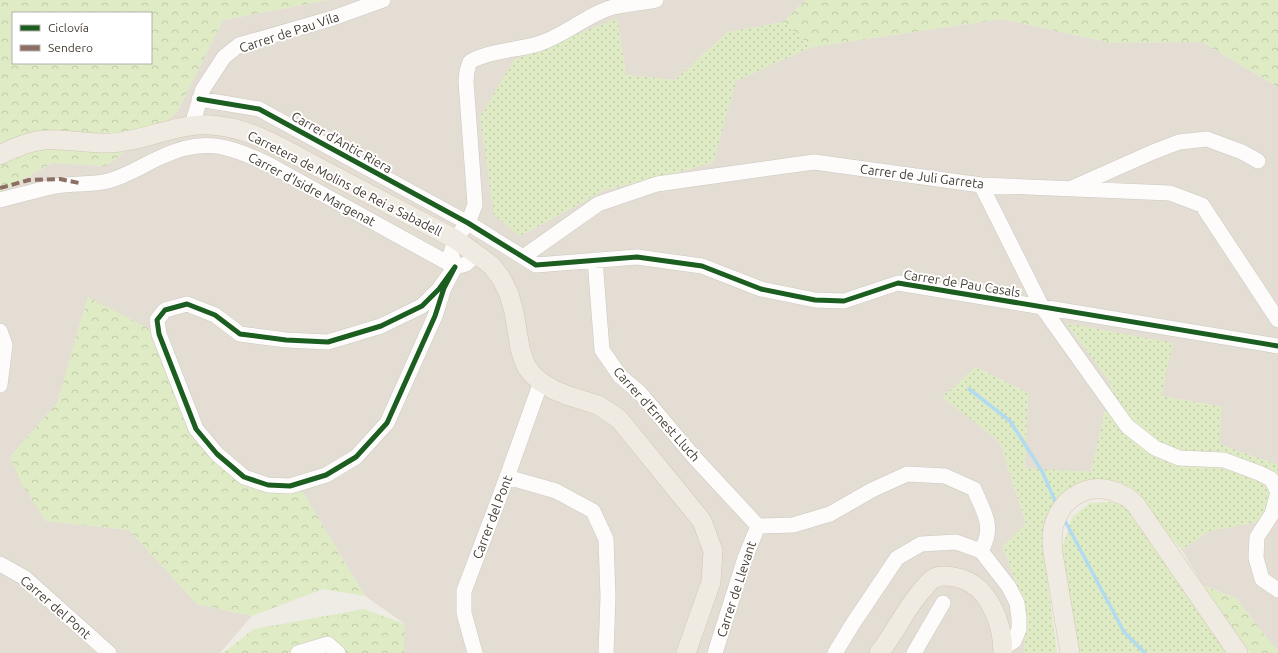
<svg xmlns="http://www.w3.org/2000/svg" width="1278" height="653" viewBox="0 0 1278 653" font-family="Ubuntu,sans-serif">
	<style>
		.residential { fill: #e4ddd3 }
		.grass { fill: url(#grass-dots) }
		.forest { fill: url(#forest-crowns); fill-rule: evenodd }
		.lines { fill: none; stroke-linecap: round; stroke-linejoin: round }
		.stream { stroke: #b3dbf0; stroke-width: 3.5 }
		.minor-casing { stroke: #cbc8c2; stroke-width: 16 }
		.major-casing { stroke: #d2c7b2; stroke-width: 20 }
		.minor { stroke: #fdfcfb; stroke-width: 15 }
		.major { stroke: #f0ebe2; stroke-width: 19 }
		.quiet { stroke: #8d6e63; stroke-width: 4; stroke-dasharray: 8 4; stroke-linecap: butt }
		.cycleway-casing { stroke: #fff; stroke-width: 8 }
		.cycleway { stroke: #1b5e20; stroke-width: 5 }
		.labels { text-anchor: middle; stroke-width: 4; stroke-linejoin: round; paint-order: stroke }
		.street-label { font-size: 13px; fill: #443c32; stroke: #fff }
	</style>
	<defs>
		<pattern id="grass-dots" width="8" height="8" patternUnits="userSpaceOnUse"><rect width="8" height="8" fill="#deebc4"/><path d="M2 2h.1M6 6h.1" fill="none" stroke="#c0caa9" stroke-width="1.8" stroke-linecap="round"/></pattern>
		<pattern id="forest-crowns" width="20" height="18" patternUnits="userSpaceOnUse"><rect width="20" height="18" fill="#deebc4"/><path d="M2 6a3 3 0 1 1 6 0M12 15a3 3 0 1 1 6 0" fill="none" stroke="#c0caa9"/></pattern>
	</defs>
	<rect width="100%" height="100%" fill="#efece6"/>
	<!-- residential -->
	<path class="residential" d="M328,0H806L783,22L728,32L675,80L626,75L617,19L520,236L605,190L713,163L735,81L812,47L1002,19L1111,43L1202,42L1278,87V465L1218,444L1222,407L1161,396L1066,323L1111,383L1091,472L1025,469L1028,393L976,367L943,397L1000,442L1026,524L1003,546L1027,617L1024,653H401L405,624L365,596L301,489L244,477L88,297L57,403L10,457L46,521L129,530L197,604L252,616L220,653H0V192L52,163L106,166L177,112L223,20Z
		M1278,518V649L1275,648L1236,598L1203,585L1182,550L1209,531Z"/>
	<!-- grass -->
	<path class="grass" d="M617,18L626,75L675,80L728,32L783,22L812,47L736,81L713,163L605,190L520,236L494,215L480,117L514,60Z
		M1066,323L1173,343L1161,396L1222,407L1219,444L1278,465V518L1209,531L1182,550L1121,482L1078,492L1042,538L1057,653H1024L1027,617L1003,546L1026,523L1000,442L942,397L976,367L1028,393L1025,468L1091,472L1111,383Z
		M1110,502L1122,503L1146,530L1228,653H1076L1062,548L1072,517L1090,503Z"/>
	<!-- forest -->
	<path class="forest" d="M0,0H328L223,20L177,112L106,166L52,163L0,192ZM13,13H151V63H13Z
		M806,0H1278V87L1202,42L1111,43L1002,19L812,47L783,22Z
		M88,297L159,334L196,429L244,477L301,489L365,596L323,589L252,616L197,604L129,530L46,521L21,483L10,457L57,403Z
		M1203,585L1236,598L1275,648L1278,649V653H1250Z
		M364,609L405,624L404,653H223L254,629Z"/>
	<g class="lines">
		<!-- stream -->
		<path class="stream" d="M969,389L1010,421L1042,471L1055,501
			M1064,519L1124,632L1145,653"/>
		<!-- minor casing -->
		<g class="minor-casing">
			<path id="minor" d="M199,99L259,109L468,223L536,265L637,257L702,266L761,289L815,300L844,301L898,283L1278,346
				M192,125L203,89L224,57L239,45L333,18L383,0
				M981,185L1042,307L1127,426L1155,448L1179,458L1224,460L1259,473L1271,479L1278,492
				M1074,187L1153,152L1179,142L1207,139L1242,152L1258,161
				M0,200C19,195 38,190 56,186C73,183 92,185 108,181C127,176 143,165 161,157C203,137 227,145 268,164L455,267
				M523,257L598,204L657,184L814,162L981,185L1170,193L1202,205L1278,320
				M595,260L602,350L620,376L640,393L694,457L758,526
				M455,267L444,288L435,316L387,423L356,457L326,475L290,486L268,485L244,477L217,454L196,429L159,334L157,320L165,310L187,304L215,315L240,334L286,340L328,342L381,326L422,306L439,289Z
				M455,267L451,253L455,239L468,223L475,205L466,81L467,71L470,62C487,51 518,50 538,44C563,36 583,18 607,9C623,3 640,4 656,0
				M455,267L466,264L477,254
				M0,331L5,345L0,385
				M507,477L556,491L593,511L606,539L608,597L606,653
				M1278,492L1272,514L1257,537L1256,558L1262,579L1278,590
				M758,526L793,525L830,514L872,490L907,474L945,476L974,489C984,513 995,526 981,551
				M0,564L25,578L109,653
				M298,653L328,644L338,653
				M475,653L464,613V591L507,477L541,382
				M715,653L745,558L758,526
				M835,653L852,625L897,558L921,544L956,542L981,551L1009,587L1017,603L1019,618V629L1014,641L1003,648
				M914,653L943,603"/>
		</g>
		<!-- major casing -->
		<g class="major-casing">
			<path id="major" d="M0,155C13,148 28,142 43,140C65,138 87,144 109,143C143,142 175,123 210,125C253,127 292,154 329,173C371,195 413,217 455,239L483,259L492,266L501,278L509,294L514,312L520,348L523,358L526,366L532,374L541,382L554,390L569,396L598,405L619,419L702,521L713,551L711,582L686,653
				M879,653C896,632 906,607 924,588C927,585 930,580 933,579C938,575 948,576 954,577C988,582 1003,623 1003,653
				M1070,653L1053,553C1052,543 1051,532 1055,522C1064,496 1089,482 1116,492C1119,494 1124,495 1127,497C1130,499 1133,502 1136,505L1238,653"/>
		</g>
		<!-- minor -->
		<use href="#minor" class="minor"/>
		<!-- major -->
		<use href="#major" class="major"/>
		<!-- quiet -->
		<path class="quiet" d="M0,188L29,180L60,179L79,183"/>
		<!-- cycleway casing -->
		<g class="cycleway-casing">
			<path id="cycleway" d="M199,99L259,109L468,223L536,265L637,257L702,266L761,289L815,300L844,301L898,283L1278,346
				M455,267L444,288L435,316L387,423L356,457L326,475L290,486L268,485L244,477L217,454L196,429L159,334L157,320L165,310L187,304L215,315L240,334L286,340L328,342L381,326L422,306L439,289Z"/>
		</g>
		<!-- cycleway -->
		<use href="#cycleway" class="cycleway"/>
	</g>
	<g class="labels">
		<!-- street labels -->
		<g class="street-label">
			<text transform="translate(289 32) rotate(-18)" y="5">Carrer de Pau Vila</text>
			<text transform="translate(342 142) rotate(29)" y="5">Carrer d'Antic Riera</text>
			<text transform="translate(922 176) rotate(7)" y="5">Carrer de Juli Garreta</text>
			<text transform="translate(345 183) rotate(27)" y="5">Carretera de Molins de Rei a Sabadell</text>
			<text transform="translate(312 189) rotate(28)" y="5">Carrer d'Isidre Margenat</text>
			<text transform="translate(962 283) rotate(9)" y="5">Carrer de Pau Casals</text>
			<text transform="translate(657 414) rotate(48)" y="5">Carrer d'Ernest Lluch</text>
			<text transform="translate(492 517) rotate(-69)" y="5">Carrer del Pont</text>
			<text transform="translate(736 589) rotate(-72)" y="5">Carrer de Llevant</text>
			<text transform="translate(56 607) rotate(41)" y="5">Carrer del Pont</text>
		</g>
	</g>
	<!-- legend -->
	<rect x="12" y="12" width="140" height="52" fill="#ffffff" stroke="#b4b1ad"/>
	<rect x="20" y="25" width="20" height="6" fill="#1b5e20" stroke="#b4b1ad"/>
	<text x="48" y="32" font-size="12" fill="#443c32">Ciclovía</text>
	<rect x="20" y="45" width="20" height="6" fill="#8d6e63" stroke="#b4b1ad"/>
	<text x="48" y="52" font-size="12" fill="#443c32">Sendero</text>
</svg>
